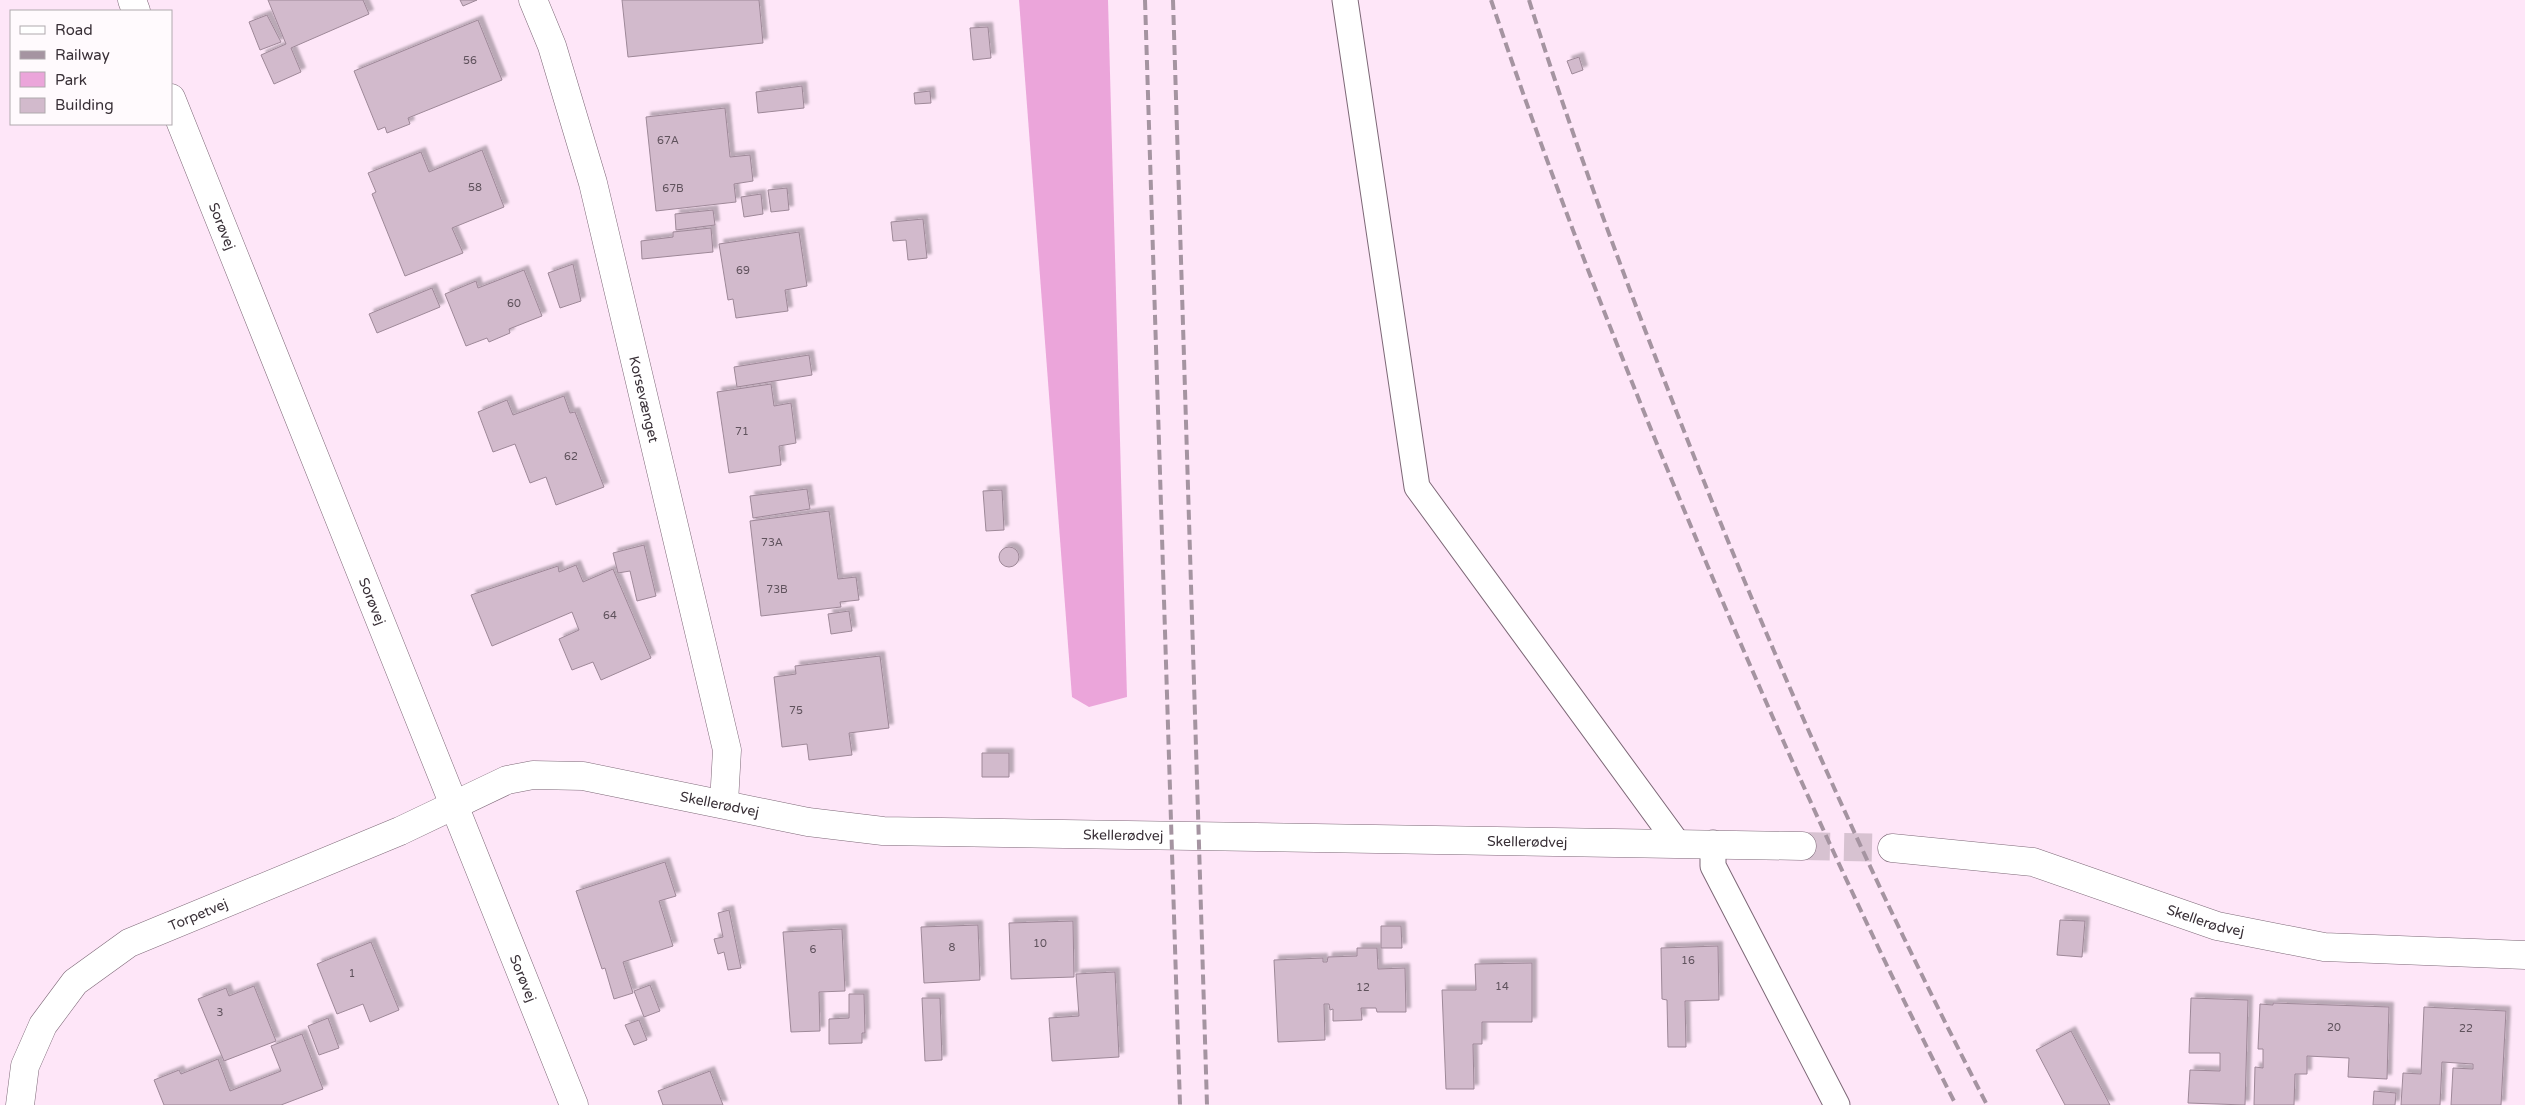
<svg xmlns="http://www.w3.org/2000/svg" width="2525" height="1105" viewBox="0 0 2525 1105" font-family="'Varela Round',sans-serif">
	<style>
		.green { fill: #eba5da }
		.building { fill: #d2bacc; stroke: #9e8898; filter: url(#shadow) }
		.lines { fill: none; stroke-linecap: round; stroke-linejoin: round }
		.minor-tunnel { stroke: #d7c2d1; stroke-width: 28; stroke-dasharray: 28 14; stroke-linecap: butt }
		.service-casing { stroke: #7d6877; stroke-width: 27 }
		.minor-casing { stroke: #7d6877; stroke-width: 29 }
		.secondary-casing { stroke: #7d6877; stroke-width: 29 }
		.service { stroke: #fff; stroke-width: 25 }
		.minor { stroke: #fff; stroke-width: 28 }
		.secondary { stroke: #fff; stroke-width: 28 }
		.rail { stroke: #a594a1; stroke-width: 4; stroke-dasharray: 10 5; stroke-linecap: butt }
		.labels { text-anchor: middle; stroke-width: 4; stroke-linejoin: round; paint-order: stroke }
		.number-label { font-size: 11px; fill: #5f525c }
		.street-label { font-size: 14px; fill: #393037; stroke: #fffafd }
	</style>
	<defs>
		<filter id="shadow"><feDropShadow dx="4.5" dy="-4.5" stdDeviation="1" flood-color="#0004"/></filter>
	</defs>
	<rect width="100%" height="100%" fill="#fee6f8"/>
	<!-- green -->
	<path class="green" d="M1019,0H1108L1127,697L1089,707L1072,697Z"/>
	<!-- building -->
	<path class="building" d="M268,0H363L369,14L291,48L301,72L274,84L261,55L286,44Z
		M460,0H477L463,6Z
		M622,0H759L763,43L628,57Z
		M267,15L281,42L260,50L249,22Z
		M478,20L502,80L408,118L410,124L387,133L385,127L378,130L354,71Z
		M988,27L991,58L973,60L970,28Z
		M1579,57L1583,70L1572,74L1567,61Z
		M802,86L804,108L758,113L756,92Z
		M930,91L931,103L915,104L914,93Z
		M725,108L730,157L750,155L753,181L734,184L736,202L656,211L646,117Z
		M482,150L504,207L452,228L463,253L405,276L372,194L376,192L368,173L421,152L429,172Z
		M787,188L789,210L771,212L768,190Z
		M761,194L763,214L744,217L741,197Z
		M713,210L715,225L676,230L675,214Z
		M923,219L927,258L908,260L906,240L893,241L891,222Z
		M711,228L713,252L642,259L641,241L673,237V232Z
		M799,232L807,286L785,290L788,311L736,318L733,299L728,300L719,244Z
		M573,264L581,301L560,308L548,273Z
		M524,270L542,316L509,329L510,333L489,342L487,338L466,346L445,294L476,281L478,288Z
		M432,288L440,307L377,333L369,314Z
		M809,355L812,375L737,387L734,367Z
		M771,384L774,406L791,403L796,443L779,446L781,465L729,473L717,392Z
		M564,396L570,413L575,412L604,487L556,505L546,477L530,483L515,444L493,452L478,412L507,400L513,415Z
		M807,489L810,509L753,518L750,496Z
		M1002,490L1004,530L986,531L983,491Z
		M829,511L838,579L856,577L859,600L840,602L841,607L761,616L750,521Z
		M644,545L656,596L637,601L630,571L618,573L613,553Z
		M999 557a10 10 0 1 1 20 0a10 10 0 1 1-20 0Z
		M576,565L583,582L613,569L651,658L601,680L593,662L572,670L559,639L579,630L572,612L492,646L471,595L558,566L559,572Z
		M849,611L852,631L831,634L828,614Z
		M880,656L889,728L849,733L852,755L809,760L807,744L782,747L774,677L796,674L795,666Z
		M982,753H1009V777H982Z
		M665,862L676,896L659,901L673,946L623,962L633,993L614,999L605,968L602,969L576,891Z
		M729,910L741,968L728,970L724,952L718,954L714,939L723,937L718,913Z
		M2060,920L2085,921L2082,957L2057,955Z
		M1073,921L1074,977L1011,979L1009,923Z
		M978,925L980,980L924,983L921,927Z
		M1381,926H1401L1402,948H1381Z
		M842,929L845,991L819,992L820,1031L791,1032L783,932Z
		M371,942L399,1010L370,1022L363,1004L337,1014L317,964Z
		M1718,946L1719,1000L1685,1001L1686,1047H1668L1667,1000L1662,999L1661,948Z
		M1357,948H1377L1378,969L1405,968L1406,1012H1377L1376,1008H1361L1362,1020L1333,1021V1009L1330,1010L1329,1004H1324L1325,1040L1278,1042L1274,960L1323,958V962H1327L1328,957L1357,956Z
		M1532,963V1022H1482V1044H1473L1474,1089H1446L1442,990H1476L1475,964Z
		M1115,972L1119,1057L1052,1061L1049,1018L1079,1016L1076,974Z
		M650,985L660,1011L644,1017L634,991Z
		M254,986L276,1041L224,1061L198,999L226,988L229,996Z
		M849,994H864L865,1033H862V1043L829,1044V1019L849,1018Z
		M922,998H940L942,1060L925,1061Z
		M2191,998L2248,1000L2245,1105L2188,1103L2190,1070L2220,1071V1053H2189Z
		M2273,1003L2389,1007L2387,1079L2348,1077L2349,1058L2307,1056V1074H2295L2294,1105H2254L2255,1067L2263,1068V1049H2258L2260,1004L2273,1005Z
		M2424,1007L2506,1011L2501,1105H2451L2453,1068L2473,1069V1064L2442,1062L2440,1105H2401L2403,1073L2421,1074Z
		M328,1018L339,1048L319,1055L308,1026Z
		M639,1020L647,1040L634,1045L625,1025Z
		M2071,1031L2110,1105H2065L2036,1050Z
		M302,1034L323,1089L281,1105H164L154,1080L179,1070L181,1074L218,1059L230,1091L281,1071L271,1046Z
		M710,1071L723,1105H663L658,1091Z
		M2374,1091L2396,1093L2395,1105H2373Z"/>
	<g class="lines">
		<!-- minor-tunnel -->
		<path class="minor-tunnel" d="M1802,846L1892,848"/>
		<!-- service casing -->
		<g class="service-casing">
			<path id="service" d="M1345,0L1417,487L1678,844
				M1713,843V866L1837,1105"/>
		</g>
		<!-- minor casing -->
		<g class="minor-casing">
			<g id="minor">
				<path id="s1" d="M533,0L552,46L593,183L727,750L724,803"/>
				<path id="s2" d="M1892,848L2033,862L2217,926L2324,947L2525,955"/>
				<path id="s3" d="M20,1105L25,1066L43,1025L75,982L129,943L400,831L507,780L533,775L583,776L808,822L883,831L1802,846"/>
			</g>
		</g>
		<!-- secondary casing -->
		<g class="secondary-casing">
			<g id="secondary">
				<path d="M132,0L136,11"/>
				<path id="s4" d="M171,98L574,1105"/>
			</g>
		</g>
		<!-- service -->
		<use href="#service" class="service"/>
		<!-- minor -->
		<use href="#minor" class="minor"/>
		<!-- secondary -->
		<use href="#secondary" class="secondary"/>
		<!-- rail -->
		<path class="rail" d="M1145,0L1180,1105
			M1173,0L1207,1105
			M1491,0C1556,194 1631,385 1711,574C1787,754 1868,932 1956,1105
			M1529,0C1568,124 1613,247 1660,369C1756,620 1864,866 1987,1105"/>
	</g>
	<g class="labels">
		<!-- number labels -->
		<g class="number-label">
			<text x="470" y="64">56</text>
			<text x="668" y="144">67A</text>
			<text x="475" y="191">58</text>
			<text x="673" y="192">67B</text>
			<text x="743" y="274">69</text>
			<text x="514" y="307">60</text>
			<text x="742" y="435">71</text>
			<text x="571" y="460">62</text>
			<text x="772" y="546">73A</text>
			<text x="777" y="593">73B</text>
			<text x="610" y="619">64</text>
			<text x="796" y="714">75</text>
			<text x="1040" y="947">10</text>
			<text x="952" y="951">8</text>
			<text x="813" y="953">6</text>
			<text x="1688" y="964">16</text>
			<text x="352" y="977">1</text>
			<text x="1502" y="990">14</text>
			<text x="1363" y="991">12</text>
			<text x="220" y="1016">3</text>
			<text x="2334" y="1031">20</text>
			<text x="2466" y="1032">22</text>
		</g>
		<!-- street labels -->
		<g class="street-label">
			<text dy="5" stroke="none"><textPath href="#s4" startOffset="138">Sorøvej</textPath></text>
			<text dy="5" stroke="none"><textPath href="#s1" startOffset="415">Korsevænget</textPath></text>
			<text dy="5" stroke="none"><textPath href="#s4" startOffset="542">Sorøvej</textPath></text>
			<text dy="5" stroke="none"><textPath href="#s3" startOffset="832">Skellerødvej</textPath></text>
			<text dy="5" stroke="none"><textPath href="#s3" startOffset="1238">Skellerødvej</textPath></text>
			<text dy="5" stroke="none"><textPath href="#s3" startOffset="1642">Skellerødvej</textPath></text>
			<text dy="5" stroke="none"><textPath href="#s3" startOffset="279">Torpetvej</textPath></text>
			<text dy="5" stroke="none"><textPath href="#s2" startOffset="324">Skellerødvej</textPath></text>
			<text dy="5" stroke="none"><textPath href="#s4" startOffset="948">Sorøvej</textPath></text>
		</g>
	</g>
	<!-- legend -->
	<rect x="10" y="10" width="162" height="115" fill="#fffafd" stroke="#b0a9ae"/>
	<rect x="20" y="26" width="25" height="8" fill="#ffffff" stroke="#b0a9ae"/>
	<text x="55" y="35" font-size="15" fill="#393037">Road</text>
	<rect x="20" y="51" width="25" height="8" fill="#a594a1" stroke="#b0a9ae"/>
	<text x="55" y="60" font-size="15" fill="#393037">Railway</text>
	<rect x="20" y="72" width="25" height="15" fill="#eba5da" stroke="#b0a9ae"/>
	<text x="55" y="85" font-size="15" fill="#393037">Park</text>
	<rect x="20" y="98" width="25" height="15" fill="#d2bacc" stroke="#b0a9ae"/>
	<text x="55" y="110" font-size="15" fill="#393037">Building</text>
</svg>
